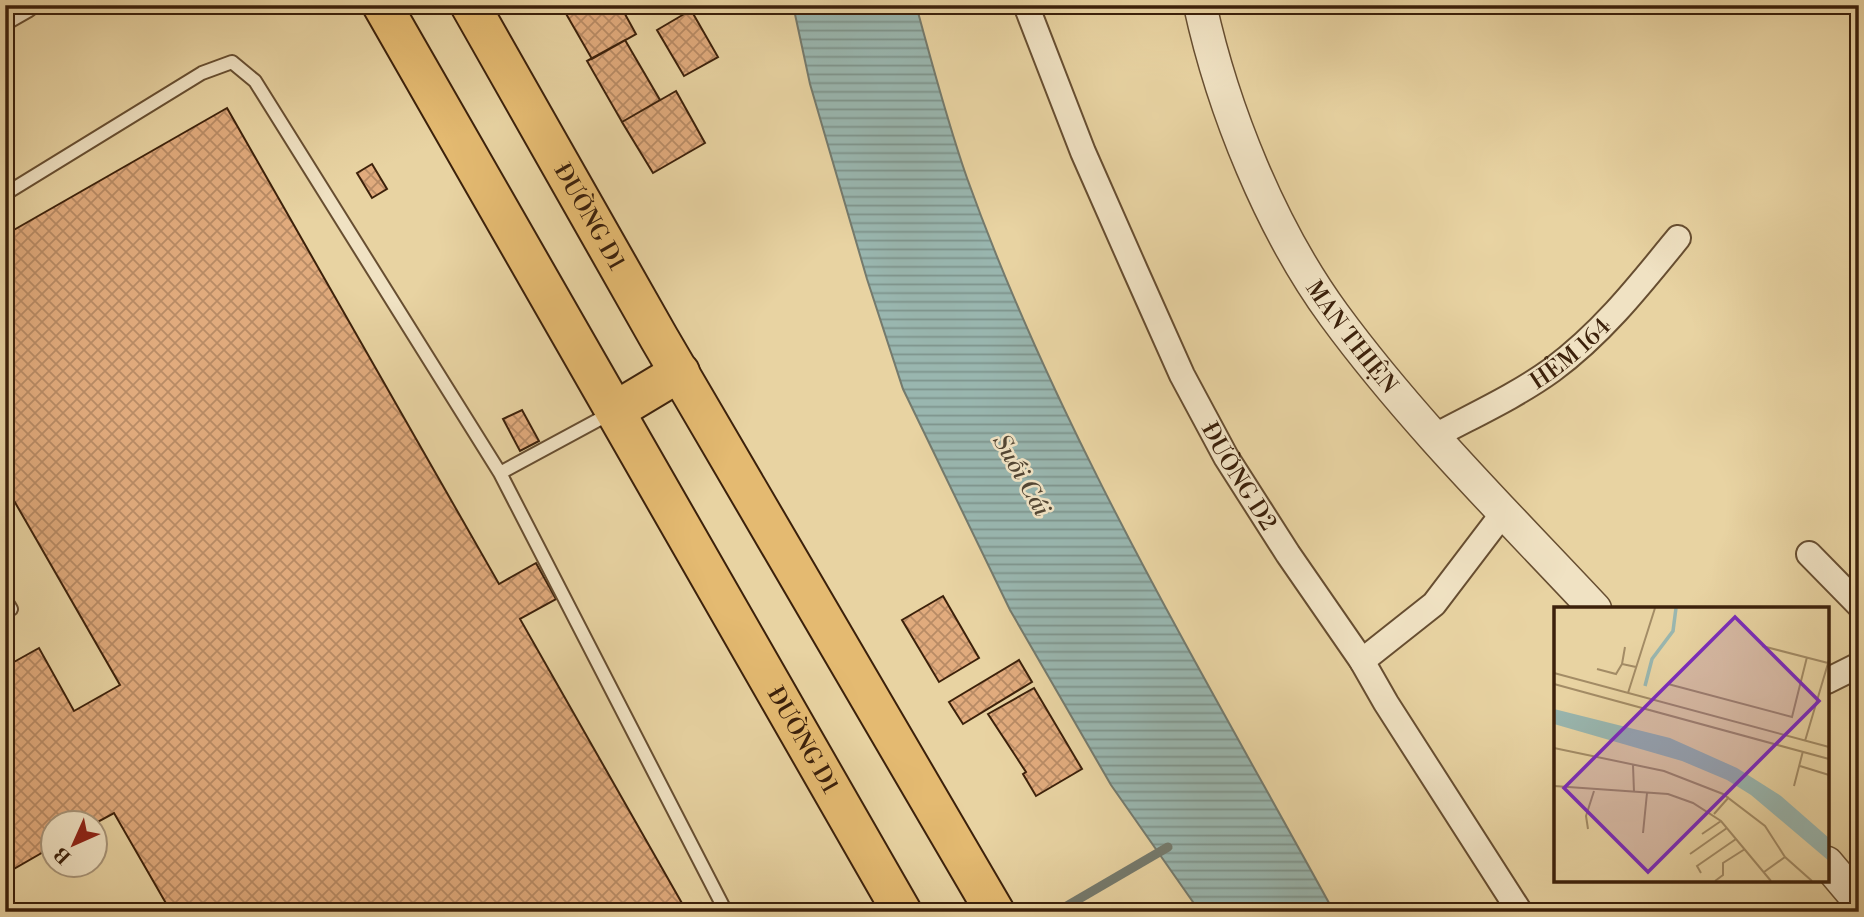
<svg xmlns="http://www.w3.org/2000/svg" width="1864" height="917" viewBox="0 0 1864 917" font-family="'Libre Bodoni',serif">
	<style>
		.water { fill: url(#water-rules); stroke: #747a6d; stroke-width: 2 }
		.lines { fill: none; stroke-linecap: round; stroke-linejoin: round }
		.stream { stroke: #747a6d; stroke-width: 9 }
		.building { fill: url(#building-cross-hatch); stroke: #3c210b; stroke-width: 2 }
		.service-casing { stroke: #674e31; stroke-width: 16 }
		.minor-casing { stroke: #674e31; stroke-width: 28 }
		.tertiary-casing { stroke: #674e31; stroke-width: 35 }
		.primary-casing { stroke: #3c210b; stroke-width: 42 }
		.service { stroke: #f0e2c3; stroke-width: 12 }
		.minor { stroke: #f0e2c3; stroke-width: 24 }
		.tertiary { stroke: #f0e2c3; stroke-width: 32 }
		.primary { stroke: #e4ba71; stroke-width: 38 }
		.labels { text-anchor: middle; stroke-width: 5; stroke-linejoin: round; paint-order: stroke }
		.street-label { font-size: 23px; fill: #3c210b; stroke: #f0e2c3 }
		.water-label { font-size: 24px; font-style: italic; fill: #534634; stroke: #f0e2c3 }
		.inset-river { fill: none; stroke: #99b6af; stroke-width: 3.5 }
		.inset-road { fill: none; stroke: #a38c66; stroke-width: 2 }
		.view { fill: #7b2cbf; fill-opacity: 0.15; stroke: #7b2cbf; stroke-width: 3.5 }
		.inset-edge { fill: none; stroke: #3c210b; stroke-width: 3.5 }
	</style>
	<defs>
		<pattern id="water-rules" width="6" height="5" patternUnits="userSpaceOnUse" patternTransform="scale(1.75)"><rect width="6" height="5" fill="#99b6af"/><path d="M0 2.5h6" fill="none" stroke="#7e948d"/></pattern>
		<pattern id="building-cross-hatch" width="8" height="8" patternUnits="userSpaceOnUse" patternTransform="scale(1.75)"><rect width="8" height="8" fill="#e1ab7d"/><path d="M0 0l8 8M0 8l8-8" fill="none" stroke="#b88b65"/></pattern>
	</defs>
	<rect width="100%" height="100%" fill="#e8d3a2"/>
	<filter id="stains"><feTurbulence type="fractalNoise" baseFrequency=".00286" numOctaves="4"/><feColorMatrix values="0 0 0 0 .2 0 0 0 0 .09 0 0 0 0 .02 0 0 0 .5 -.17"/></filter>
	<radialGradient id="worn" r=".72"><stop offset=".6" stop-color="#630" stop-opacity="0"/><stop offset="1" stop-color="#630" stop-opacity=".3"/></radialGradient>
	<!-- water -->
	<path class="water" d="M793,5H916C932,63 947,121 967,178C1059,435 1203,673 1334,912H1200L1111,785L1010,610L903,389L867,279L810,84Z"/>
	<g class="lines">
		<!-- stream -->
		<path class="stream" d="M1060,910L1168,847"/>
	</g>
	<!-- building -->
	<path class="building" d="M561,5H620L636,34L592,59Z
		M691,10L718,57L684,76L657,30Z
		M625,40L660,100L622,122L587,61Z
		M676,91L705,143L653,173L622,122Z
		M227,108L499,584L536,563L556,599L520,619L687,912H171L114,813L94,824L52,822V847L5,874V667L39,648L74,711L120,685L5,485V235Z
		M372,164L387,189L372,198L357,173Z
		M522,410L539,441L520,451L503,419Z
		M943,596L979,658L939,682L902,620Z
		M1019,660L1032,682L963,724L949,702Z
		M1034,688L1082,769L1036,796L1023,774L1026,772L988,714Z"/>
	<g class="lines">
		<!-- service casing -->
		<g class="service-casing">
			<path id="service" d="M5,194L202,73L232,62L255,81L500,473L726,912
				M500,473L611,413
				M5,599L11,609"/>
		</g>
		<!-- minor casing -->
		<g class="minor-casing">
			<g id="minor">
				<path id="s1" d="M1026,5L1083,152L1136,272L1182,375L1226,457L1288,554L1362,661L1386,703L1520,912"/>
				<path d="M5,17L26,5"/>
				<path id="s2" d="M1435,436C1474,415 1516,396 1552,370C1602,333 1639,286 1678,238"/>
				<path d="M1809,554L1859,605"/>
				<path d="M1362,661L1434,604L1504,512"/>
				<path d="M1827,681L1859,665"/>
			</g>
		</g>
		<!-- tertiary casing -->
		<g class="tertiary-casing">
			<g id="tertiary">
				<path id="s3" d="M1200,5C1223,110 1271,229 1334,315C1411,420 1506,514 1595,609"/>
				<path d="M1827,863L1859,901"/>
			</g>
		</g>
		<!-- primary casing -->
		<g class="primary-casing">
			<g id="primary">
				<path id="s4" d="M382,5L902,912"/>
				<path id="s5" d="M470,5L659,338L995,912"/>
				<path d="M615,411L680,372"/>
			</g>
		</g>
		<!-- service -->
		<use href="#service" class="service"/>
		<!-- minor -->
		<use href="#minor" class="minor"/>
		<!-- tertiary -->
		<use href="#tertiary" class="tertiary"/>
		<!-- primary -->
		<use href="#primary" class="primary"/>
	</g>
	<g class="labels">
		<!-- street labels -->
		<g class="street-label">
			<text dy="8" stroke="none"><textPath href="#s5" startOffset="243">ĐƯỜNG D1</textPath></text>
			<text dy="8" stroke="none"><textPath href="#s3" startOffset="368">MAN THIỆN</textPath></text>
			<text dy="8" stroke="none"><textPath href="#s2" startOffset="159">HẺM 164</textPath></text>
			<text dy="8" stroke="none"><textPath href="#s1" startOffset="518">ĐƯỜNG D2</textPath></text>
			<text dy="8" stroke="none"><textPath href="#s4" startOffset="847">ĐƯỜNG D1</textPath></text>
		</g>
		<!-- water labels -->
		<g class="water-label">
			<text transform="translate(1022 475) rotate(60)" y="8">Suối Cái</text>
		</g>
	</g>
	<!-- overview -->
	<g transform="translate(1554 607)">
		<rect width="275" height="275" fill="#e8d3a2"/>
		<path d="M0,102L116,131L183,161L227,189L275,231V254L197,188L173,173L128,154L0,117Z" fill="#99b6af"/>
		<path class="inset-river" d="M91,79L98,52L119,24L122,1"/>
		<path class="inset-road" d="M208,39L274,56M71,40L68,57L82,60M43,62L62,67L68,57M0,66L275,140M0,77L275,152M114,77L238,110L253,50M74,86L101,1M251,134L275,53M0,141L110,164L169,187L211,219L231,250L258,274M79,158L80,185M246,159L275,168M0,179L114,187L139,196L167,214L217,274M240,179L249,144M160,207L175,190M34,222L32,209L40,184M89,226L93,186M148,227L167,214M136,247L173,221M210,265L231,250M147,266L143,259L182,232M161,274L169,268V256L191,242"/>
		<path class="view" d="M181,10L265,94L94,265L10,181Z"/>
		<rect width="275" height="275" class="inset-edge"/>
	</g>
	<!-- margin -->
	<rect width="1864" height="917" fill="none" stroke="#e8d3a2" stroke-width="28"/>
	<rect x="7" y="7" width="1850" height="903" fill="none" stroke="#3c210b" stroke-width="3.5"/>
	<rect x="14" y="14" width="1836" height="889" fill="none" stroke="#3c210b" stroke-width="2"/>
	<!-- north arrow -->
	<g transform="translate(74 844) rotate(225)"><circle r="33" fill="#f0e2c3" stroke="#a89579" stroke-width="2"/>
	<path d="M0-5L12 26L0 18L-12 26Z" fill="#8f2418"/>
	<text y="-10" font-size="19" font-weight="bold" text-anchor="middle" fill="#3c210b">B</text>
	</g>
	<rect width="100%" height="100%" filter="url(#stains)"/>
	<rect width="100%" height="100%" fill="url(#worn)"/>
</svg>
